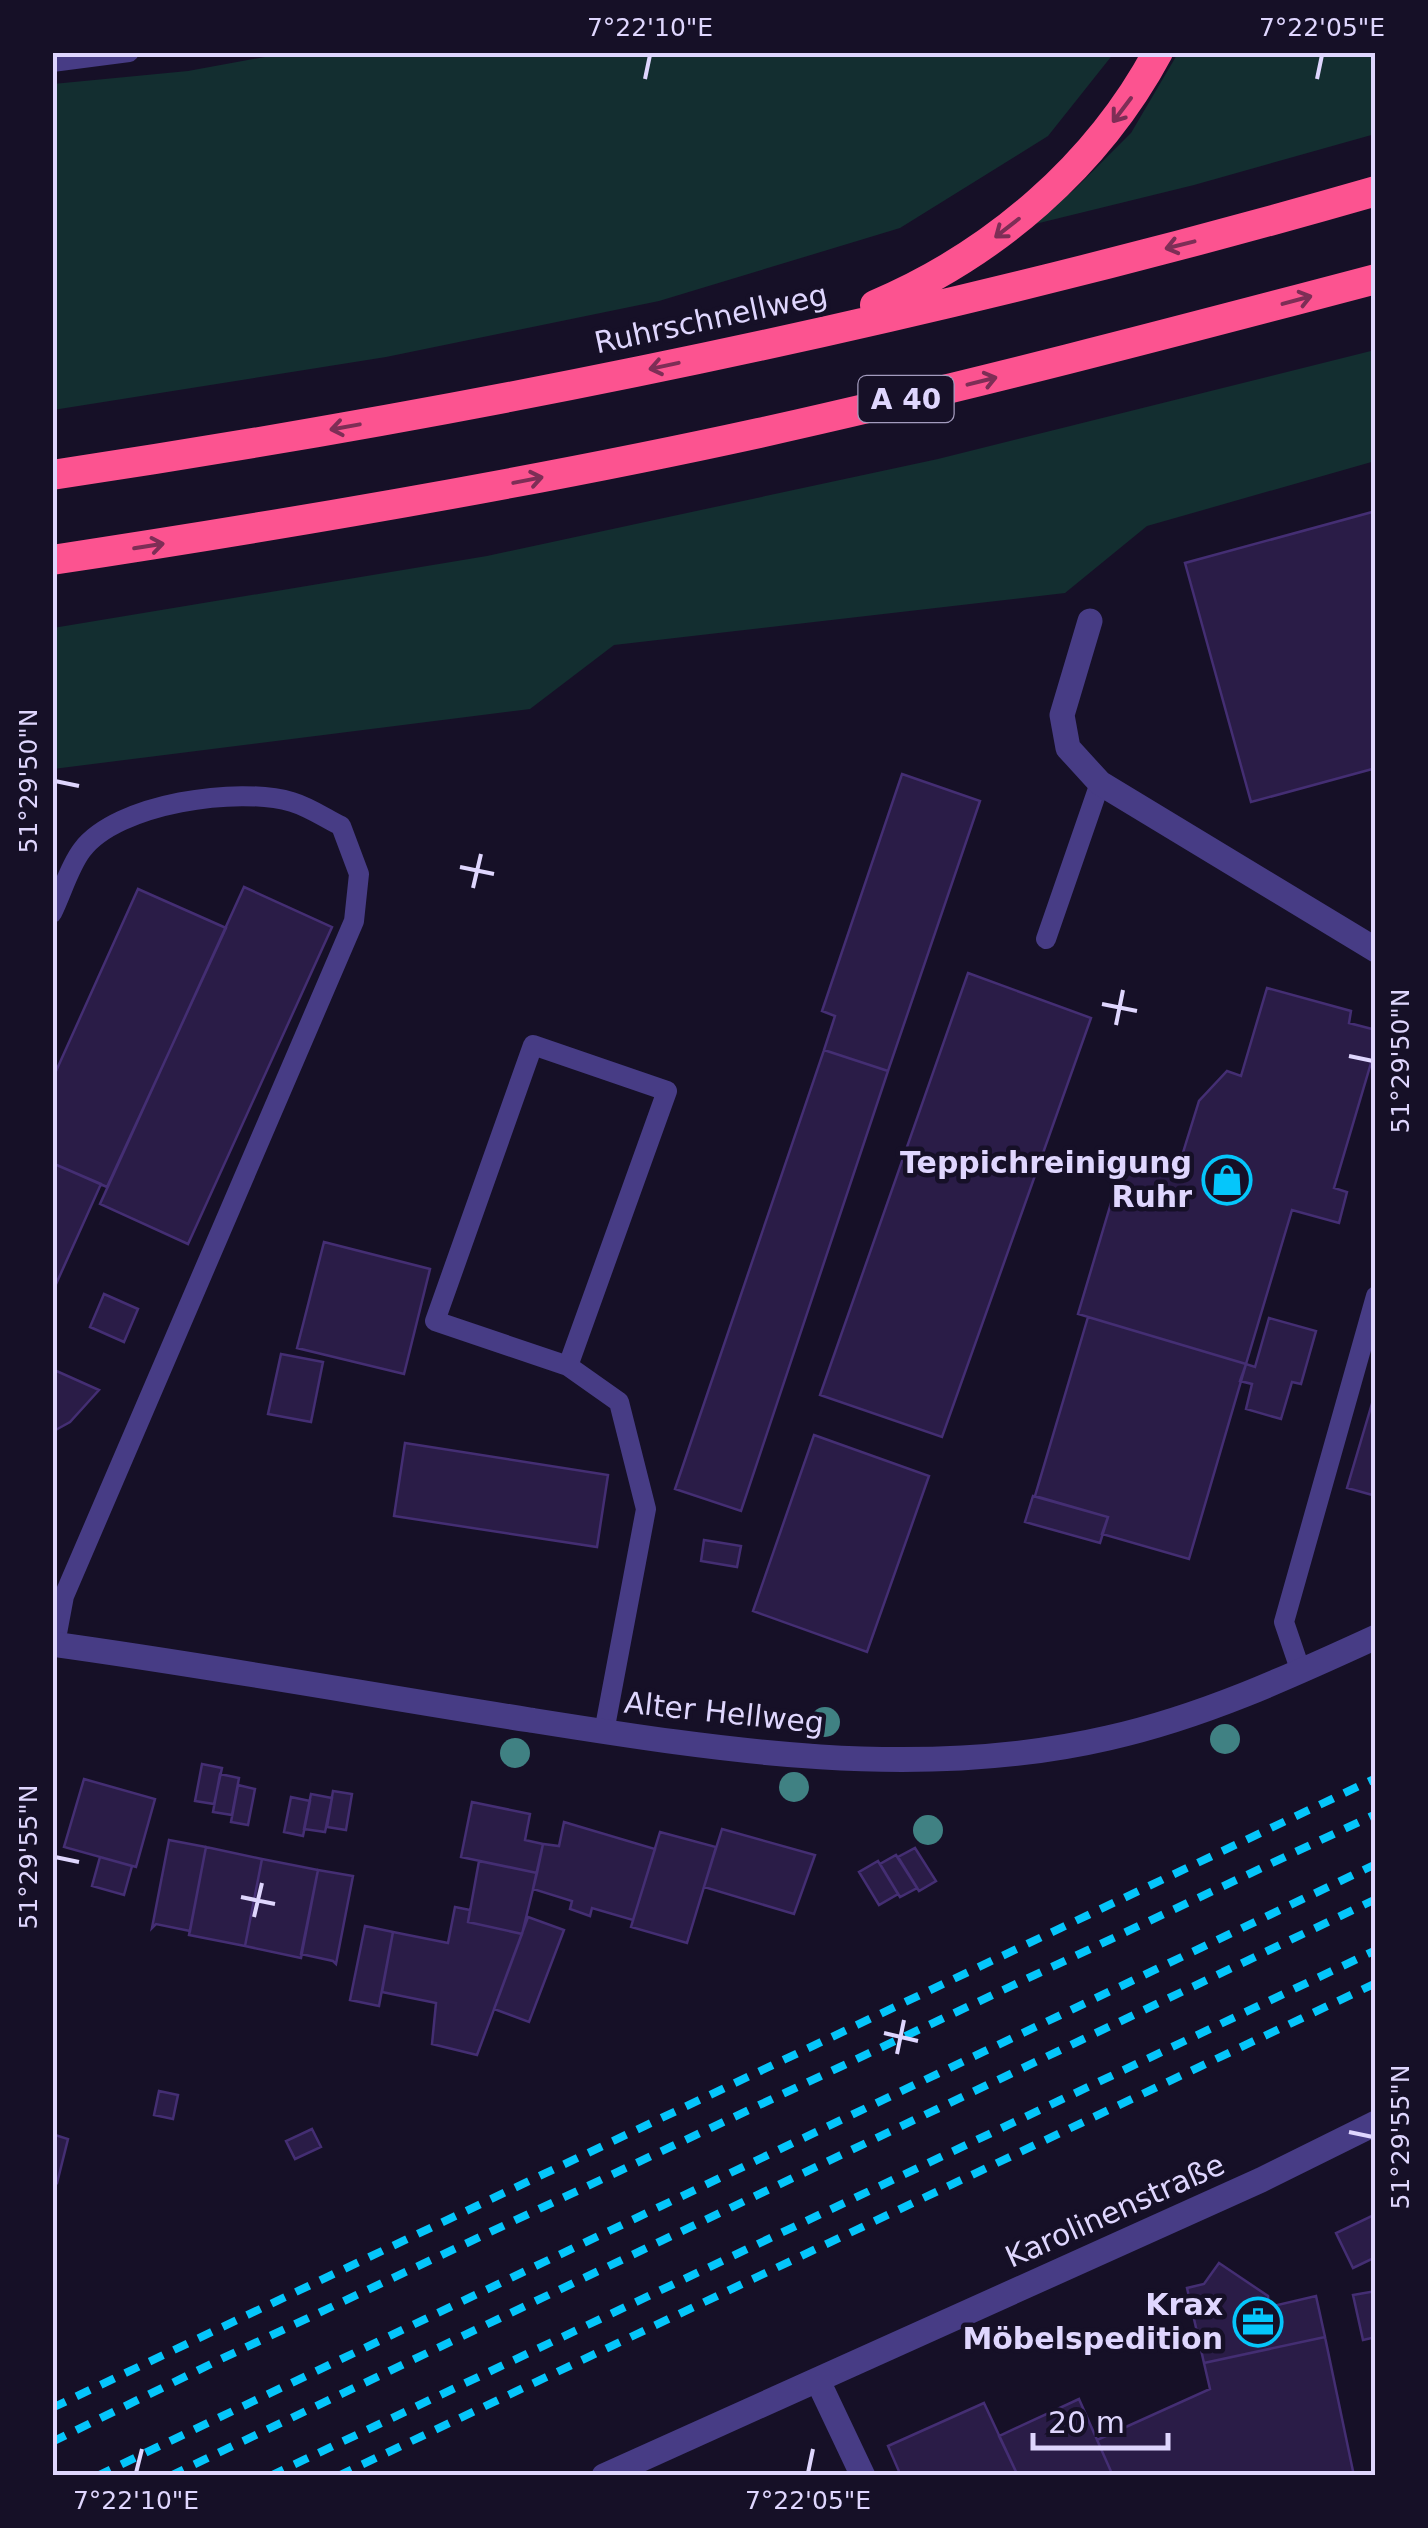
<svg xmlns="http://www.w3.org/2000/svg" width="1428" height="2528" viewBox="0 0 1428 2528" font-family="'DejaVu Sans',sans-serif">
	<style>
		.green { fill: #132e30 }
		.building { fill: #2a1c47; stroke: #442e73; stroke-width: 2.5 }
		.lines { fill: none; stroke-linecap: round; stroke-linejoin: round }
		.service { stroke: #473c85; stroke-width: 20 }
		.minor { stroke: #473c85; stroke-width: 25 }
		.tertiary { stroke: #473c85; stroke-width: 25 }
		.motorway { stroke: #fc5390; stroke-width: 30 }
		.rail { stroke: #05c6fb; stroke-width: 8; stroke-dasharray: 15 12; stroke-linecap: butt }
		.tree { fill: #408183 }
		.oneway { stroke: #7d2e56 }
		.ticks { fill: none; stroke: #dfd6fe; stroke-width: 4 }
		.labels { text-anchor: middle; stroke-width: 9; stroke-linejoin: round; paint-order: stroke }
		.shield { fill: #161027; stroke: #a39bbe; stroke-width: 2.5 }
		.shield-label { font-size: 28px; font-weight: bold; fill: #dfd6fe }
		.street-label { font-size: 30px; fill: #dfd6fe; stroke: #161027 }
		.poi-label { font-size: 30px; font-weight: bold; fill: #dfd6fe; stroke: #161027; text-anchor: end }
		.neatline { fill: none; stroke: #dfd6fe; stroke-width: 4 }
		.ticks-label { font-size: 25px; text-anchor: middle; fill: #dfd6fe }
	</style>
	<rect width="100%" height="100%" fill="#161027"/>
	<!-- green -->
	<path class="green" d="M292,52H1114V53L1048,136L900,228L659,301L386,357L53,410V84L188,71Z
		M1178,53H1375V134L1194,185L1031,225L1074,190L1131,133Z
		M1375,350V461L1147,526L1065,593L614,645L530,709L53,769V628L487,556L938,459Z"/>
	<!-- building -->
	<path class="building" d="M1376,511V768L1251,802L1185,563Z
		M902,774L980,801L888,1071L824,1050L835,1016L822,1011Z
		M244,887L332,927L188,1244L100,1204Z
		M138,889L226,928L107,1187L52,1163V1080Z
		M968,973L1091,1018L942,1437L820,1395Z
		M1267,988L1351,1011L1349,1023L1376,1030V1046L1334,1188L1347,1192L1339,1223L1292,1210L1246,1364L1078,1314L1125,1156L1177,1172L1199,1101L1227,1071L1241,1076Z
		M824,1050L888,1071L741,1511L675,1489Z
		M52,1163L101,1184L52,1293Z
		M324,1242L430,1269L404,1374L297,1348Z
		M104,1294L138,1309L124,1342L90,1327Z
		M1088,1317L1246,1364L1189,1559L1102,1534L1108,1517L1035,1496Z
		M1269,1318L1316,1331L1301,1384L1292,1382L1281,1419L1246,1409L1252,1384L1240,1381L1246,1364L1255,1367Z
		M281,1354L323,1362L311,1422L268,1414Z
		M52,1369L99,1390L70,1422L52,1432Z
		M1376,1390V1496L1347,1488Z
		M814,1435L929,1476L867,1652L753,1611Z
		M405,1443L608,1475L597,1547L394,1516Z
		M1033,1496L1108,1517L1100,1543L1025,1522Z
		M704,1540L741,1546L737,1567L701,1561Z
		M202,1764L222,1768L214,1804L195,1801Z
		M220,1774L239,1778L232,1815L213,1812Z
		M84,1779L155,1799L136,1867L64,1847Z
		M238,1785L255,1789L248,1825L231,1822Z
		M333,1791L352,1794L346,1830L327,1827Z
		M311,1794L332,1798L325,1832L304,1829Z
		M291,1797L310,1801L303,1836L284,1832Z
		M472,1802L530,1814L525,1840L543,1844L537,1873L461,1857Z
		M564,1822L655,1849L633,1920L592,1908L590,1916L570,1909L572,1901L533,1889L543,1844L559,1846Z
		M722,1829L815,1855L794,1914L704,1887Z
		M660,1832L716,1847L687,1943L631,1927Z
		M169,1840L206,1847L190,1931L156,1924L152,1928Z
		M206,1847L262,1859L245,1946L189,1935Z
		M915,1848L936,1881L919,1891L898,1857Z
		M896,1855L917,1888L900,1897L880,1864Z
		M100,1857L132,1866L124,1895L92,1886Z
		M262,1859L318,1870L301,1958L245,1946Z
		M479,1861L537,1873L522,1934L468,1922Z
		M878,1861L898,1894L879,1905L859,1872Z
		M318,1870L353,1876L336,1964L333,1961L301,1954Z
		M455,1907L470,1910L468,1922L522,1934L477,2055L432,2044L436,2003L382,1992L393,1932L448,1943Z
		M528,1917L564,1930L529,2022L494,2009Z
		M365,1926L393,1932L379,2006L350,2000Z
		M159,2091L178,2095L173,2119L154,2115Z
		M312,2129L321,2147L295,2159L286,2141Z
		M52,2134L68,2139L57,2183L52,2182Z
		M1376,2214V2257L1353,2268L1336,2233Z
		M1219,2263L1268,2296L1269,2307L1316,2296L1325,2337L1204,2363L1187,2288L1204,2284Z
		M1376,2291V2337L1363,2340L1353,2295Z
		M1325,2337L1354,2476H1113L1097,2440L1210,2389L1204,2363Z
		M1079,2399L1113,2476H1018L999,2436Z
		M984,2403L1018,2476H901L888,2446Z"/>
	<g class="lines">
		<!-- service -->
		<path class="service" d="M52,62L129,52
			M52,913C62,893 69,867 82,850C117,803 239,786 292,802C309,807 325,818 341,826L359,874L354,921L64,1596L55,1644
			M1046,939L1100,783
			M568,1366L667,1091L533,1045L435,1321L568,1366L619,1402L646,1509L604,1732
			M1301,1672L1284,1622L1376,1296"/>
		<!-- minor -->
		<path class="minor" d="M1090,621L1062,715L1068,748L1100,783L1376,950
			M818,2381L863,2476
			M604,2476L1261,2180L1376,2123"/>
		<!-- tertiary -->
		<path class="tertiary" d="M52,1644C212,1666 371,1695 530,1720C719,1750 918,1782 1108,1738C1202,1717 1289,1677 1376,1637"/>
		<!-- motorway -->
		<path class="motorway" d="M875,305C993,255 1097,166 1158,52
			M52,475C498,408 942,316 1376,191
			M52,560C289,524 526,484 759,433C966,387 1171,333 1376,279"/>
		<!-- rail -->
		<path class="rail" d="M52,2408L1376,1778
			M52,2442L219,2360L1376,1814
			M97,2476L1376,1864
			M170,2476L1376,1899
			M270,2476L1376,1950
			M338,2476L1376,1983"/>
	</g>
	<!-- trees -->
	<g class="tree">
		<circle cx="825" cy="1722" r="15"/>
		<circle cx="1225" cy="1739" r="15"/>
		<circle cx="515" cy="1753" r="15"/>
		<circle cx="794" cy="1787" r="15"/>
		<circle cx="928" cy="1830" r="15"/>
	</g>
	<!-- one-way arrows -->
	<defs><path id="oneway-shaft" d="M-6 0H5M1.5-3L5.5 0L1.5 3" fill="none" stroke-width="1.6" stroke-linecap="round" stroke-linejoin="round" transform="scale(2.5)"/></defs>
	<g class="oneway">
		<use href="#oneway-shaft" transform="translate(1122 110) rotate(127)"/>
		<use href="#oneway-shaft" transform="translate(1007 228) rotate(142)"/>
		<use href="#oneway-shaft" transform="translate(1180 245) rotate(166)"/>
		<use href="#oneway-shaft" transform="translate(1297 300) rotate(-15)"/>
		<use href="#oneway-shaft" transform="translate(664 366) rotate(168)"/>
		<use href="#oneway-shaft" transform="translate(982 381) rotate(-14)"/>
		<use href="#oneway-shaft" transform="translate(345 427) rotate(170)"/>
		<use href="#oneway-shaft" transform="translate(528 480) rotate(-11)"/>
		<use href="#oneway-shaft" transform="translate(149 546) rotate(-9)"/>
	</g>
	<!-- ticks -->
	<path class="ticks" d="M645,79L650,55M1317,79L1322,55M55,781L79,786M460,867L494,874M473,888L481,854M1102,1004L1137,1011M1116,1025L1123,990M1349,1056L1373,1061M55,1857L79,1862M241,1897L275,1904M254,1917L262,1883M884,2033L918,2041M897,2054L904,2020M1349,2132L1373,2137M136,2473L142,2449M808,2473L813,2449"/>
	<!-- icons -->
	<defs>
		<g id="shop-ring" transform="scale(2.5)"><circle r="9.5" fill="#161027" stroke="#05c6fb" stroke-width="1.5"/><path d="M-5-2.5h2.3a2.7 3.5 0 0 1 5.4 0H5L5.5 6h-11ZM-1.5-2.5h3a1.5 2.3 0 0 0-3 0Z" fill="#05c6fb"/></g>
		<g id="office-ring" transform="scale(2.5)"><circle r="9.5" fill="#161027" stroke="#05c6fb" stroke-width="1.5"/><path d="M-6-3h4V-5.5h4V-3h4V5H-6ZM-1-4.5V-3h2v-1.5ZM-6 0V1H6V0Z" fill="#05c6fb"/></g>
	</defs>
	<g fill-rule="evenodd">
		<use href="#shop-ring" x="1227" y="1180"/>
		<use href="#office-ring" x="1258" y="2322"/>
	</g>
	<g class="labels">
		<!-- shield labels -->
		<rect class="shield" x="858.5" y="376" width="95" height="46" rx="8"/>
		<g class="shield-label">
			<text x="906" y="409">A 40</text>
		</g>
		<!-- street labels -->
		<g class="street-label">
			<text transform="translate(711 319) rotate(-12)" y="10">Ruhrschnellweg</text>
			<text transform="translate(724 1713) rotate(6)" y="10">Alter Hellweg</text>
			<text transform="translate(1115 2211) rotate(-24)" y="10">Karolinenstraße</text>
		</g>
		<!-- poi labels -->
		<g class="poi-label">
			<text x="1192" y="1173">Teppichreinigung<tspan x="1192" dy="34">Ruhr</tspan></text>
			<text x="1223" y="2315">Krax<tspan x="1223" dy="34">Möbelspedition</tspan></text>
		</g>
	</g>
	<!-- border -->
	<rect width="1428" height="2528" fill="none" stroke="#161027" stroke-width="110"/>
	<!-- scale -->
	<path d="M1033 2433v15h135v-15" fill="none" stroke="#dfd6fe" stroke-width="5"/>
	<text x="1048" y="2433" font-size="30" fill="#dfd6fe" stroke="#161027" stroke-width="8" paint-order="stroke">20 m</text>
	<rect x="55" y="55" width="1318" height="2418" class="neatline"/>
	<g class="ticks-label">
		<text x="650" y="36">7°22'10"E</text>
		<text x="1322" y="36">7°22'05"E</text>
		<text transform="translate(28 781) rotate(-90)" y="9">51°29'50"N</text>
		<text transform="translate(1400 1061) rotate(-90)" y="9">51°29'50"N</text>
		<text transform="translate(28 1857) rotate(-90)" y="9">51°29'55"N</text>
		<text transform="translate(1400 2137) rotate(-90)" y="9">51°29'55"N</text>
		<text x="136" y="2509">7°22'10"E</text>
		<text x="808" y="2509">7°22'05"E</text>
	</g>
</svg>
